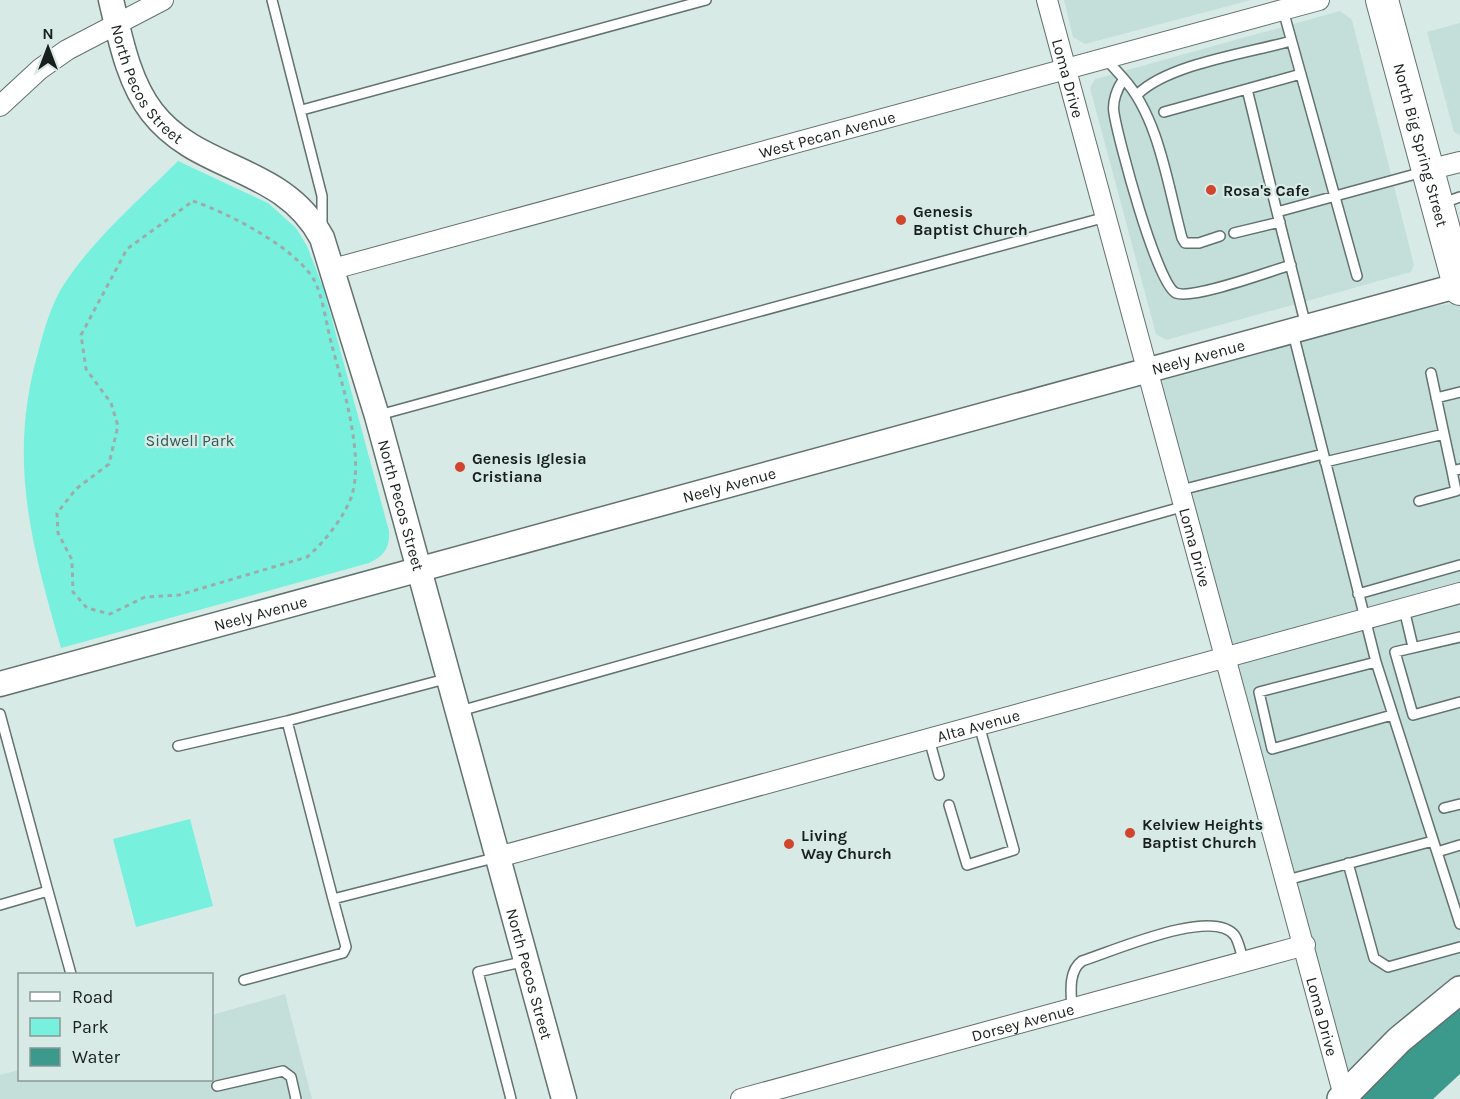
<svg xmlns="http://www.w3.org/2000/svg" width="1460" height="1099" viewBox="0 0 1460 1099" font-family="Karla,sans-serif">
	<style>
		.built { fill: #c4dfd9 }
		.green { fill: #77f0dd }
		.water { fill: #3b9a8c }
		.lines { fill: none; stroke-linecap: round; stroke-linejoin: round }
		.service-casing { stroke: #62726f; stroke-width: 12 }
		.minor-casing { stroke: #62726f; stroke-width: 22 }
		.tertiary-casing { stroke: #62726f; stroke-width: 27 }
		.secondary-casing { stroke: #62726f; stroke-width: 30 }
		.trunk-casing { stroke: #62726f; stroke-width: 34 }
		.path { stroke: #9daca9; stroke-width: 3; stroke-dasharray: 4.5 4.5; stroke-linecap: butt }
		.service { stroke: #fff; stroke-width: 9 }
		.minor { stroke: #fff; stroke-width: 20 }
		.tertiary { stroke: #fff; stroke-width: 24 }
		.secondary { stroke: #fff; stroke-width: 27 }
		.trunk { stroke: #fff; stroke-width: 32 }
		.poi-dot { fill: #d1452e; stroke: #d7eae6; stroke-width: 2 }
		.labels { text-anchor: middle; stroke-width: 4.5; stroke-linejoin: round; paint-order: stroke }
		.street-label { font-size: 16px; fill: #181f1d; stroke: #d7eae6 }
		.poi-label { font-size: 16px; font-weight: bold; fill: #181f1d; stroke: #d7eae6; text-anchor: start }
		.park-label { font-size: 16px; fill: #2a5e56; stroke: #d7eae6 }
	</style>
	<rect width="100%" height="100%" fill="#d7eae6"/>
	<!-- built -->
	<path class="built" d="M1064,0H1251L1085,44L1073,37Z
		M1340,11L1352,20L1414,265L1411,272L1166,340L1156,334L1090,88L1095,79Z
		M1460,23V135L1454,132L1427,32Z
		M1460,302V1046L1347,1099L1148,370L1292,330Z
		M285,994L312,1099H0V1075L19,1070L20,1080H212V1015Z"/>
	<!-- green -->
	<path class="green" d="M178,161L268,203L296,228L307,246L324,290L389,531C390,548 384,556 369,563L61,648C31,543 7,458 39,349C44,330 51,306 61,289C91,241 138,201 178,161Z
		M190,819L213,906L136,927L113,839Z"/>
	<!-- water -->
	<path class="water" d="M1460,1007V1074L1433,1099H1356L1437,1022Z"/>
	<g class="lines">
		<!-- service casing -->
		<g class="service-casing">
			<path id="service" d="M272,0L322,196V229
				M1283,10L1357,276
				M1105,58L1124,79C1117,88 1112,102 1114,113C1118,139 1157,285 1176,293C1193,300 1270,271 1291,265
				M1301,74L1247,89L1277,212L1423,172
				M1123,78C1159,117 1168,187 1182,238L1185,243H1199L1220,236
				M1138,94C1169,64 1248,53 1291,41
				M302,110L706,0
				M1164,112L1247,89
				M1443,203L1460,197
				M1277,212L1306,326
				M1234,233L1280,222
				M1293,333L1376,662L1460,924
				M1431,373L1444,434
				M1436,398L1460,392
				M379,415L1106,217
				M1325,462L1444,434L1452,471L1460,469
				M1181,490L1323,454
				M1419,501L1456,491L1452,471
				M1358,594L1460,565
				M1404,609L1413,647
				M1460,637L1395,652L1413,715L1460,702
				M1376,662L1259,692L1272,749L1392,715
				M449,678L287,721L333,899L498,857
				M460,711L1185,506
				M0,714L48,891L0,905
				M929,739L939,775
				M178,746L287,721
				M949,805L967,865L1014,850L979,725
				M1444,808L1460,804
				M1437,852L1460,845
				M1348,863L1374,958L1388,967L1460,947
				M1287,880L1433,841
				M48,891L71,974
				M244,980L343,953L346,947L333,899
				M1072,1009C1071,993 1068,971 1082,961C1111,952 1214,906 1235,936C1239,942 1241,954 1244,962
				M217,1086L283,1071L291,1077L296,1099
				M511,1099L478,972L526,961"/>
		</g>
		<!-- minor casing -->
		<g class="minor-casing">
			<g id="minor">
				<path id="s1" d="M1047,0L1344,1096"/>
				<path d="M0,106L40,69L67,50L163,0"/>
				<path d="M1428,170L1460,162"/>
				<path id="s2" d="M333,269L1319,0"/>
				<path id="s3" d="M498,857L1460,593"/>
				<path id="s4" d="M741,1099L1305,945"/>
			</g>
		</g>
		<!-- tertiary casing -->
		<g class="tertiary-casing">
			<g id="tertiary">
				<path id="s5" d="M111,0C120,37 128,81 152,112C199,173 282,164 322,238L377,416L564,1099"/>
				<path id="s6" d="M0,684L1460,285"/>
			</g>
		</g>
		<!-- secondary casing -->
		<g class="secondary-casing">
			<path id="secondary" d="M1341,1099L1399,1040L1460,990"/>
		</g>
		<!-- trunk casing -->
		<g class="trunk-casing">
			<g id="trunk">
				<path id="s7" d="M1382,0L1460,289"/>
			</g>
		</g>
		<!-- path -->
		<path class="path" d="M193,201C228,213 295,247 314,280C323,296 327,328 332,346C343,387 364,454 352,495C345,516 324,543 307,557L179,595L145,597L110,614L87,608L73,592L72,560L58,533L57,513L76,489L109,464L118,426L111,403L86,369L81,335L127,249Z"/>
		<!-- service -->
		<use href="#service" class="service"/>
		<!-- minor -->
		<use href="#minor" class="minor"/>
		<!-- tertiary -->
		<use href="#tertiary" class="tertiary"/>
		<!-- secondary -->
		<use href="#secondary" class="secondary"/>
		<!-- trunk -->
		<use href="#trunk" class="trunk"/>
	</g>
	<!-- markers -->
	<g class="poi-dot">
		<circle cx="1211" cy="190" r="6"/>
		<circle cx="901" cy="220" r="6"/>
		<circle cx="460" cy="467" r="6"/>
		<circle cx="1130" cy="833" r="6"/>
		<circle cx="789" cy="844" r="6"/>
	</g>
	<g class="labels">
		<!-- street labels -->
		<g class="street-label">
			<text dy="6" stroke="none"><textPath href="#s1" startOffset="81">Loma Drive</textPath></text>
			<text dy="6" stroke="none"><textPath href="#s5" startOffset="93">North Pecos Street</textPath></text>
			<text dy="6" stroke="none"><textPath href="#s2" startOffset="512">West Pecan Avenue</textPath></text>
			<text dy="6" stroke="none"><textPath href="#s7" startOffset="150">North Big Spring Street</textPath></text>
			<text dy="6" stroke="none"><textPath href="#s6" startOffset="1242">Neely Avenue</textPath></text>
			<text dy="6" stroke="none"><textPath href="#s6" startOffset="756">Neely Avenue</textPath></text>
			<text dy="6" stroke="none"><textPath href="#s5" startOffset="614">North Pecos Street</textPath></text>
			<text dy="6" stroke="none"><textPath href="#s1" startOffset="567">Loma Drive</textPath></text>
			<text dy="6" stroke="none"><textPath href="#s6" startOffset="270">Neely Avenue</textPath></text>
			<text dy="6" stroke="none"><textPath href="#s3" startOffset="498">Alta Avenue</textPath></text>
			<text dy="6" stroke="none"><textPath href="#s5" startOffset="1100">North Pecos Street</textPath></text>
			<text dy="6" stroke="none"><textPath href="#s1" startOffset="1053">Loma Drive</textPath></text>
			<text dy="6" stroke="none"><textPath href="#s4" startOffset="292">Dorsey Avenue</textPath></text>
		</g>
		<!-- poi labels -->
		<g class="poi-label">
			<text x="1223" y="196">Rosa's Cafe</text>
			<text x="913" y="217">Genesis<tspan x="913" dy="18">Baptist Church</tspan></text>
			<text x="472" y="464">Genesis Iglesia<tspan x="472" dy="18">Cristiana</tspan></text>
			<text x="1142" y="830">Kelview Heights<tspan x="1142" dy="18">Baptist Church</tspan></text>
			<text x="801" y="841">Living<tspan x="801" dy="18">Way Church</tspan></text>
		</g>
		<!-- park labels -->
		<g class="park-label">
			<text x="190" y="446">Sidwell Park</text>
		</g>
	</g>
	<!-- legend -->
	<rect x="18" y="973" width="195" height="108" fill="#d7eae6" stroke="#8b9996" stroke-width="1.5"/>
	<rect x="30" y="992" width="30" height="9" fill="#ffffff" stroke="#8b9996" stroke-width="1.5"/>
	<text x="72" y="1003" font-size="18" fill="#181f1d">Road</text>
	<rect x="30" y="1018" width="30" height="18" fill="#77f0dd" stroke="#8b9996" stroke-width="1.5"/>
	<text x="72" y="1033" font-size="18" fill="#181f1d">Park</text>
	<rect x="30" y="1048" width="30" height="18" fill="#3b9a8c" stroke="#8b9996" stroke-width="1.5"/>
	<text x="72" y="1063" font-size="18" fill="#181f1d">Water</text>
	<!-- north arrow -->
	<g transform="translate(48 48)" stroke="#d7eae6" stroke-width="4.5" paint-order="stroke">
	<path d="M0-4.5L10 22L0 15L-10 22Z" fill="#181f1d"/>
	<text y="-9" font-size="16" font-weight="bold" text-anchor="middle" fill="#181f1d">N</text>
	</g>
</svg>
